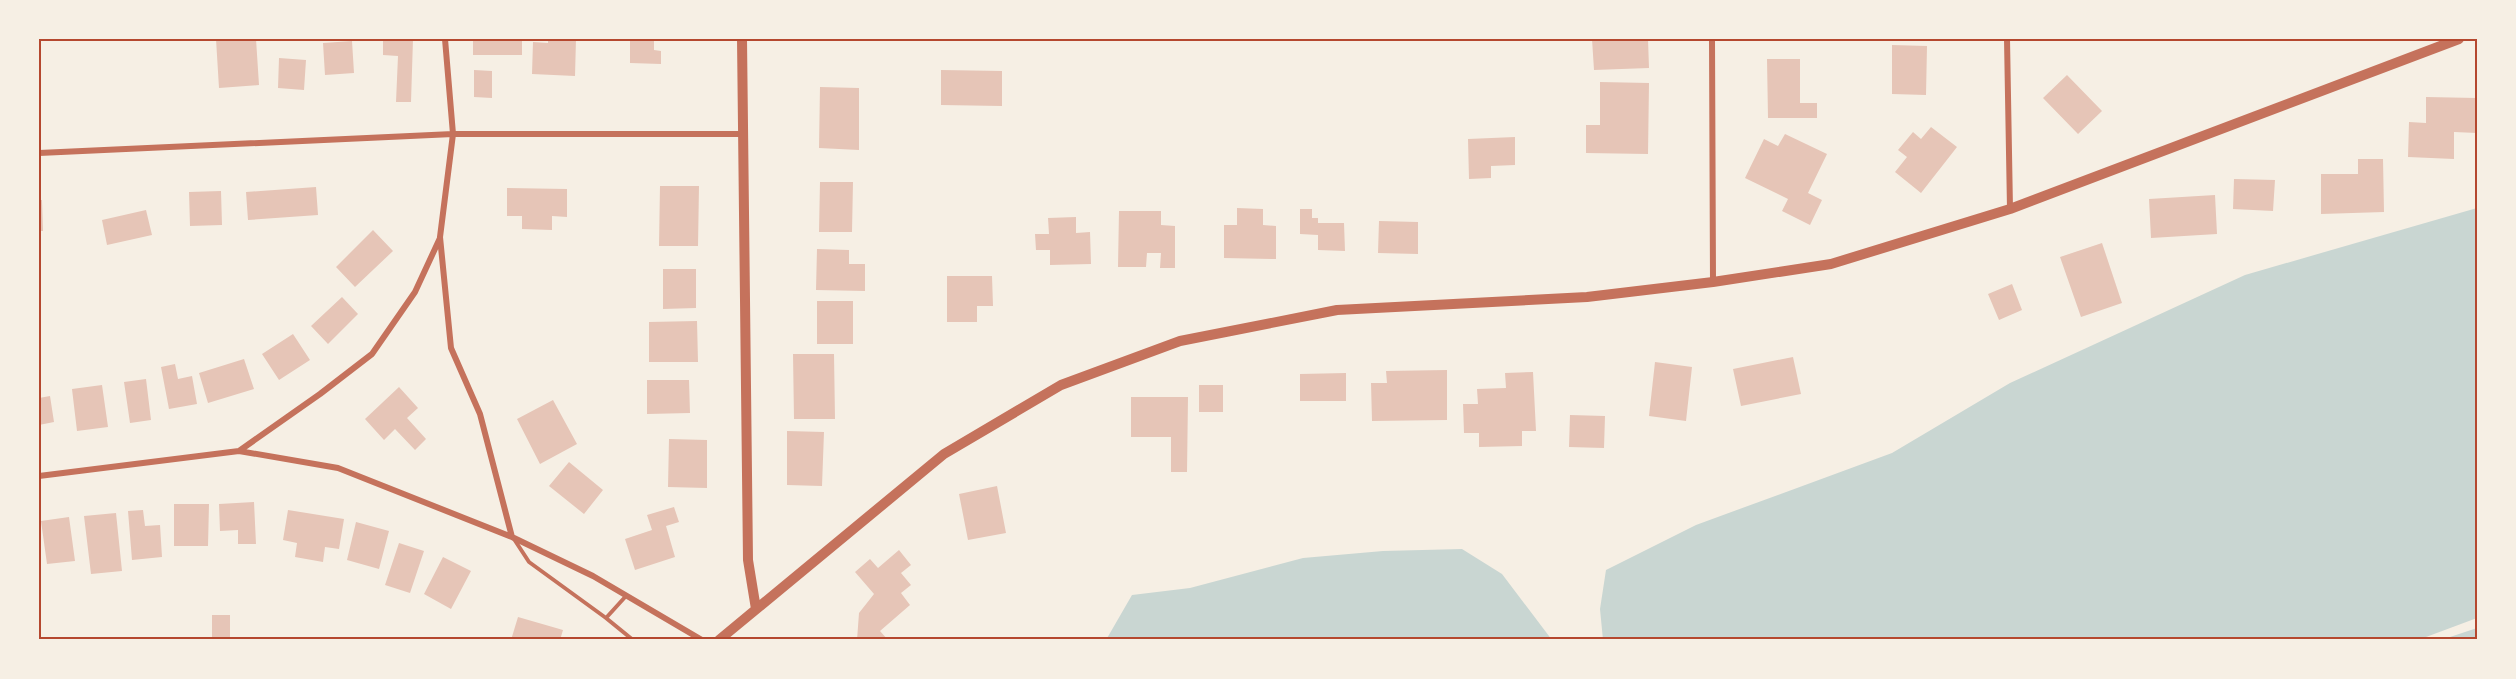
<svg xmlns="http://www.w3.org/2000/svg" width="2516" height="679" viewBox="0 0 2516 679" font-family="'Nunito Sans',sans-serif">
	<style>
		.water { fill: #c9d6d2 }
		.building { fill: #e6c5b7 }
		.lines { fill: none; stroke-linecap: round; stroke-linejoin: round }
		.service { stroke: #c5725c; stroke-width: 4 }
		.minor { stroke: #c5725c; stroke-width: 6 }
		.tertiary { stroke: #c5725c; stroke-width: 10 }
		.neatline { fill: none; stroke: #b5482f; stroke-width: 2 }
	</style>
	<rect width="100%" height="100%" fill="#f6efe4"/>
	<!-- water -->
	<path class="water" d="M2477,208V618L2418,640H1603L1600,609L1606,570L1696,525L1892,453L2010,383L2245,275Z
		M1462,549L1502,574L1552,640H1106L1132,595L1190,588L1303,558L1383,551Z
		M2477,628V640H2441Z"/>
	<!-- building -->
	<path class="building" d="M216,39H256L259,85L219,88Z
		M383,39H413L411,102H396L398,56L383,55Z
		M473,39H522V55H473Z
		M548,39H576L575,76L532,74L533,42L548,43Z
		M630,39H654V50L661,51V64L630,63Z
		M1592,39H1648L1649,68L1594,70Z
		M352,41L354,73L325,75L323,43Z
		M1892,45L1927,46L1926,95L1892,94Z
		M279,58L306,60L304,90L278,88Z
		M1767,59H1800V103H1817V118H1768Z
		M474,70L492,71V98L474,97Z
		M941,70L1002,71V106L941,105Z
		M2067,75L2102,111L2078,134L2043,98Z
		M1600,82L1649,83L1648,154L1586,153V125H1600Z
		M820,87L859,88V150L819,148Z
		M2426,97L2477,98V133L2454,132V159L2408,157L2409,122L2426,123Z
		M1931,127L1957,147L1921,193L1895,172L1907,157L1898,150L1913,132L1921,139Z
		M1785,134L1827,154L1808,193L1822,200L1810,225L1782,211L1788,199L1745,178L1764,139L1778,146Z
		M1515,137V165L1491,166V178L1469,179L1468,139Z
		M2358,159H2383L2384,212L2321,214V174H2358Z
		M2234,179L2275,180L2273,211L2233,209Z
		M820,182H853L852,232H819Z
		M660,186H699L698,246H659Z
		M316,187L318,215L248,220L246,192Z
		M507,188L567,189V217L552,216V230L522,229V216H507Z
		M221,191L222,225L190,226L189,192Z
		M2215,195L2217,234L2151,238L2149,199Z
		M39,200H42L43,231H39Z
		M1237,208L1263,209V225L1276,226V259L1224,258V225H1237Z
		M1300,209H1312V218H1318V223H1344L1345,251L1318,250V235L1300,234Z
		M146,210L152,235L107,245L102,220Z
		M1119,211H1161V225L1175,226V268H1160L1161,253H1147L1146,267H1118Z
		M1076,217V233L1090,232L1091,264L1050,265V250H1036L1035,234H1049L1048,218Z
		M1379,221L1418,222V254L1378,253Z
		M373,230L393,251L355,287L336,267Z
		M2102,243L2122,303L2081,317L2060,257Z
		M817,249L849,250V264H865V291L816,290Z
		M663,269H696V308L663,309Z
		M947,276H992L993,306H977V322H947Z
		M2012,284L2022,310L1999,320L1988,294Z
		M342,297L358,314L328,344L311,326Z
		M817,301H853V344H817Z
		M697,321L698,362H649V322Z
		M293,334L310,360L279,380L262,354Z
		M793,354H834L835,419H794Z
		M1793,357L1801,394L1741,406L1733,369Z
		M244,359L254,389L208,403L199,373Z
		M1655,362L1692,367L1686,421L1649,416Z
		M175,364L178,379L192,376L197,404L169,409L161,367Z
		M1447,370V420L1372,421L1371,383H1387L1386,371Z
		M1533,372L1536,431H1522V446L1479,447V433H1464L1463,404H1478L1477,389L1506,388L1505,373Z
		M1346,373V401H1300V374Z
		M146,379L151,420L130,423L124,382Z
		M647,380H689L690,413L647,414Z
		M102,385L108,427L77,431L72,389Z
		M1199,385H1223V412H1199Z
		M399,387L418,408L407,418L426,439L415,450L395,429L384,440L365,419Z
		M50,396L54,422L39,425V398Z
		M1131,397H1188L1187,472H1171V437H1131Z
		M553,400L577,444L540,464L517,419Z
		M1570,415L1605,416L1604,448L1569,447Z
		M787,431L824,432L822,486L787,485Z
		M669,439L707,440V488L668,487Z
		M569,462L603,490L584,514L549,486Z
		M997,486L1006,533L968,540L959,494Z
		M254,502L256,544H238V530L220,531L219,504Z
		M174,504H209L208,546H174Z
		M674,507L679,522L666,526L675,557L635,570L625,539L652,530L647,515Z
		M143,510L145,526L160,525L162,557L132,560L128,511Z
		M288,510L344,519L339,549L325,547L323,562L295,557L297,543L283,540Z
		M116,513L122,571L91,574L84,516Z
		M69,517L75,561L47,564L41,521Z
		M356,522L389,531L379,569L347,560Z
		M399,543L424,551L410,593L385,585Z
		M899,550L911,565L901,573L911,585L901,593L910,605L880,631L888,640H857L859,613L874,594L855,572L870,559L878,568Z
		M443,557L471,571L451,609L424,594Z
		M212,615H230V638H212Z
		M518,617L563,630L560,640H511Z"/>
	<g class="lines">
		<!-- service -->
		<path class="service" d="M514,539L529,562L606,618
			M626,596L606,618L633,640"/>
		<!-- minor -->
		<path class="minor" d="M445,39L453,134L440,237L451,348L480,414L512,537L593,576L702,640
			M1712,39L1713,282
			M2007,39L2010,209
			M39,153L453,134H742
			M239,451L338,468L512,537
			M39,476L239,451L320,394L372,354L415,292L440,238"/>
		<!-- tertiary -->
		<path class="tertiary" d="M742,39L748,560L756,609
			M719,640L944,454L1061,385L1180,341L1337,310L1587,297L1713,282L1831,264L2010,209L2459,39"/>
	</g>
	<!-- border -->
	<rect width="2516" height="679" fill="none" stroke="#f6efe4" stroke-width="81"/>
	<rect x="40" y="40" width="2436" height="598" class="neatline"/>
</svg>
